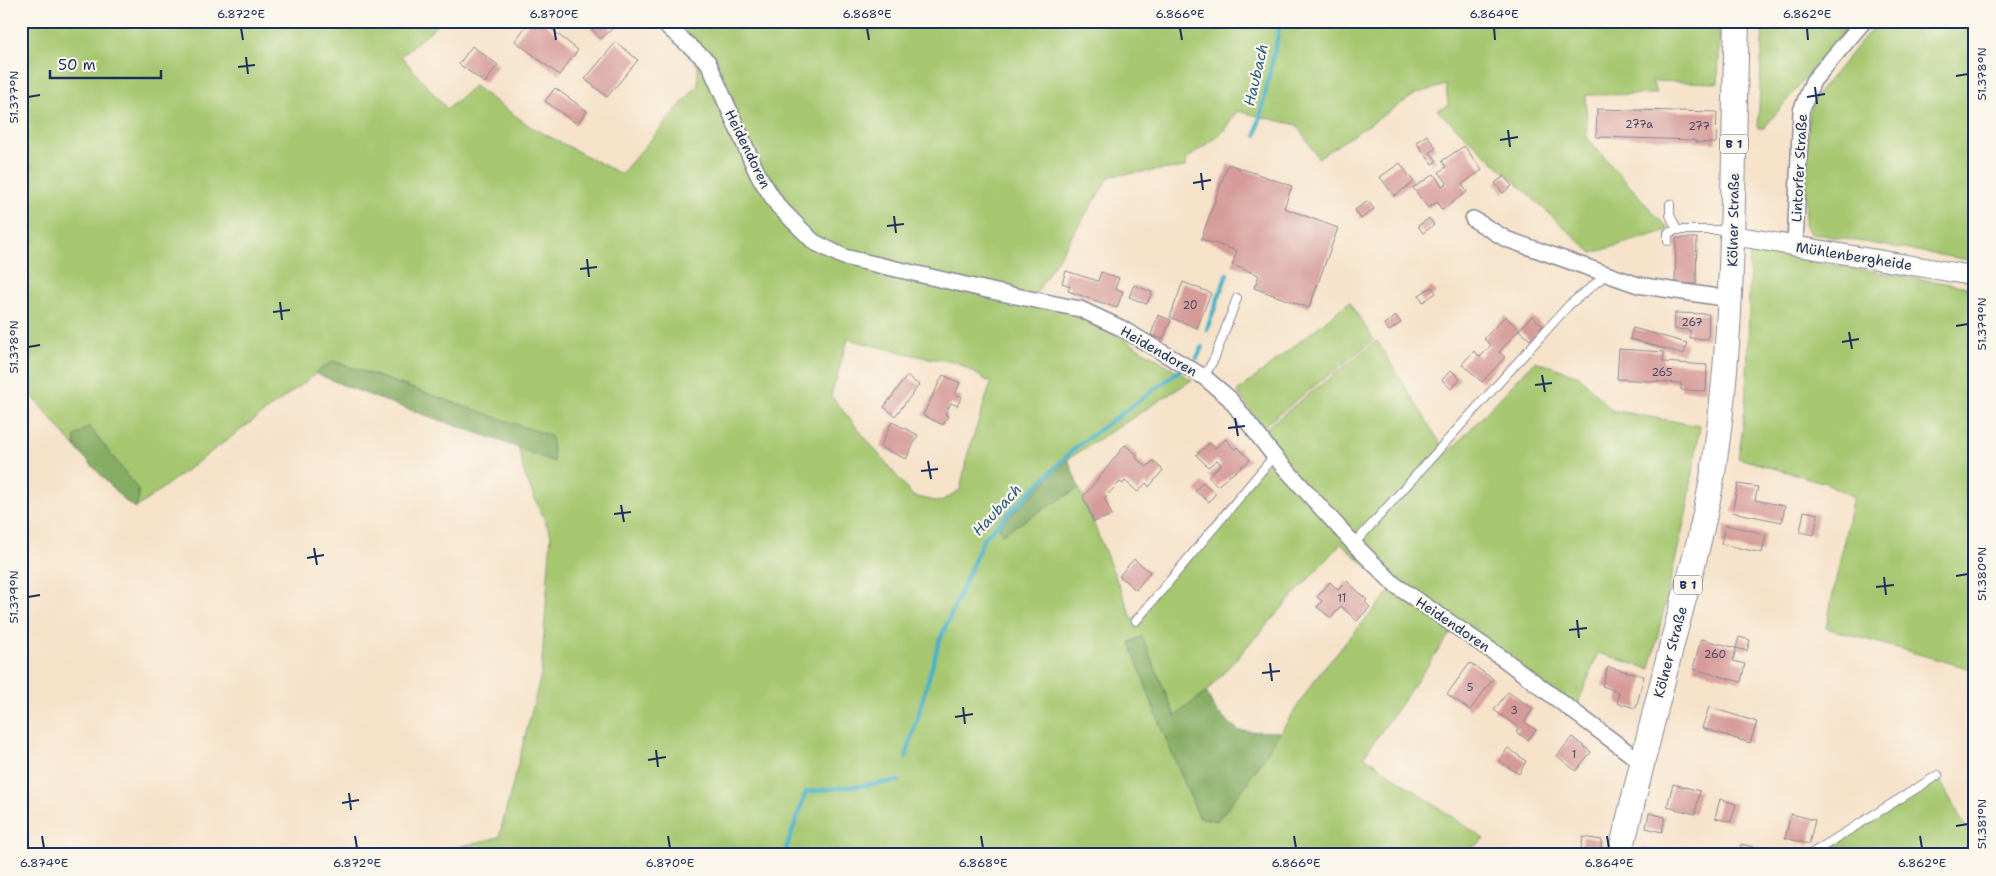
<svg xmlns="http://www.w3.org/2000/svg" width="1996" height="876" viewBox="0 0 1996 876" font-family="'Shantell Sans',sans-serif">
	<style>
		.green { fill: #a6c76f; stroke: #607b66; fill-rule: evenodd }
		.forest { fill: #84ac62; stroke: #506e60 }
		.lines { fill: none; stroke-linecap: round; stroke-linejoin: round }
		.stream { stroke: #49b2c7; stroke-width: 4.5 }
		.building { fill: #d69b99 }
		.service-casing { stroke: #888894; stroke-width: 10 }
		.minor-casing { stroke: #888894; stroke-width: 18 }
		.tertiary-casing { stroke: #888894; stroke-width: 21 }
		.primary-casing { stroke: #888894; stroke-width: 26 }
		.service { stroke: #fff; stroke-width: 8 }
		.minor { stroke: #fff; stroke-width: 15 }
		.tertiary { stroke: #fff; stroke-width: 19 }
		.primary { stroke: #fff; stroke-width: 24 }
		.ticks { fill: none; stroke: #1b2f5e; stroke-width: 2 }
		.labels { text-anchor: middle; stroke-width: 4.5; stroke-linejoin: round; paint-order: stroke }
		.number-label { font-size: 11px; fill: #4a4a6d }
		.shield { fill: #fbf7ec; stroke: #5e6b89; stroke-width: 1 }
		.shield-label { font-size: 12px; font-weight: bold; fill: #1b2f5e }
		.street-label { font-size: 14px; fill: #1b2f5e; stroke: #fbf7ec }
		.water-label { font-size: 15px; font-style: italic; fill: #2b5d83; stroke: #fbf7ec }
		.neatline { fill: none; stroke: #1b2f5e; stroke-width: 2 }
		.ticks-label { font-size: 12px; text-anchor: middle; fill: #1b2f5e }
	</style>
	<rect width="100%" height="100%" fill="#fbf7ec"/>
	<filter id="ink" filterUnits="userSpaceOnUse"><feTurbulence type="fractalNoise" baseFrequency=".02" numOctaves="2"/><feDisplacementMap in="SourceGraphic" scale="10" xChannelSelector="R" yChannelSelector="G"/><feConvolveMatrix kernelMatrix="1 2 1 2 8 2 1 2 1" color-interpolation-filters="sRGB"/></filter>
	<filter id="wash" filterUnits="userSpaceOnUse"><feTurbulence type="fractalNoise" baseFrequency=".0096" numOctaves="4" result="noise"/><feDisplacementMap in="SourceGraphic" scale="20" xChannelSelector="R" yChannelSelector="G"/><feGaussianBlur stdDeviation="1.12" result="paint"/><feColorMatrix in="noise" values="0 0 0 0 0 0 0 0 0 0 0 0 0 0 0 0 0 1.4 0 .05"/><feComposite in="paint" operator="in"/></filter>
	<g filter="url(#wash)">
		<rect width="100%" height="100%" fill="#f6e2c9"/>
		<!-- green -->
		<path class="green" d="M21,21H442L401,56L447,109L474,86L531,127L621,174L698,85V65L663,21H1720L1718,83L1652,81L1657,94L1586,95L1587,138L1669,230L1592,253L1437,110L1448,106L1446,85L1416,94L1318,158L1297,125L1237,111L1222,133L1188,158L1185,167L1110,176L1036,293L1085,316L1192,380L1068,459L999,527L1002,534L1079,488L1133,620L1273,457L1263,430L1377,341L1447,454L1535,361L1579,376L1611,410L1700,426L1687,510L1650,669L1598,653L1577,706L1452,631L1364,756L1484,839L1463,855H425L499,837L541,675L551,535L525,476L518,446L554,461L551,437L333,361L136,508L124,500L76,448L21,383ZM848,339L922,357L956,362L991,383L968,453L960,490L939,502L913,496L831,396ZM1341,543L1391,590L1320,672L1247,783L1217,821L1199,817L1160,725L1130,642L1142,637L1175,716L1206,692Z
			M1763,21H1852L1764,128H1758Z
			M1878,21H1975V261L1810,233L1805,225L1809,115L1815,97Z
			M1750,251L1975,288V670L1826,628L1853,497L1826,483L1738,458C1750,394 1748,317 1750,251Z
			M1349,302L1374,340L1262,427L1237,392Z
			M1938,777L1975,844V855H1819Z"/>
		<!-- forest -->
		<path class="forest" d="M333,361L551,436L554,462C476,429 393,408 315,373Z
			M89,426L138,489L139,498L136,508L124,500L76,448L74,437Z
			M1068,459L1079,488L1002,534L999,527Z
			M1142,636L1175,716L1206,692L1216,711L1239,731L1280,732L1247,783L1217,821L1199,817L1160,725L1130,643Z"/>
		<g class="lines">
			<!-- stream -->
			<path class="stream" d="M1256,135L1281,21
				M1207,329L1227,274
				M1197,358L1202,347
				M906,757L939,642L984,538L1076,447L1182,369
				M784,855L806,792L899,781"/>
		</g>
		<g id="blocks">
			<!-- building -->
			<path class="building" d="M530,21H541L578,50L559,75L515,41Z
				M584,21H604L612,29L601,39Z
				M616,42L638,60L607,97L585,79Z
				M472,46L498,65L485,83L459,64Z
				M555,88L587,111L577,124L545,101Z
				M1597,109L1717,112L1716,143L1695,142V140L1596,137Z
				M1427,135L1436,148L1430,152L1437,161L1432,164L1416,142Z
				M1464,146L1482,170L1462,184L1467,192L1453,202L1442,210L1437,202L1428,208L1413,188L1434,174L1442,186L1447,183L1439,172L1446,167L1442,161Z
				M1400,163L1414,182L1394,196L1380,177Z
				M1228,164L1292,186L1284,208L1338,228L1309,308L1254,288L1259,275L1232,265L1237,251L1201,239Z
				M1504,176L1512,186L1503,193L1495,183Z
				M1368,201L1374,209L1361,219L1355,210Z
				M1429,218L1434,225L1423,233L1418,226Z
				M1676,238H1697L1696,284H1675Z
				M1066,271L1098,281L1101,272L1119,278L1115,289L1123,291L1117,308L1068,291L1070,286L1062,283Z
				M1183,282L1211,293L1197,328L1170,317Z
				M1134,285L1152,292L1147,304L1129,297Z
				M1432,287L1436,293L1423,302L1419,295Z
				M1675,313L1709,314L1708,339L1690,338V330L1674,329Z
				M1158,315L1171,320L1163,339L1151,335Z
				M1396,316L1401,323L1389,331L1384,324Z
				M1505,316L1519,330L1499,352L1505,357L1482,382L1462,364L1474,351L1480,357L1491,345L1484,339Z
				M1532,316L1543,326L1530,340L1519,330Z
				M1633,328L1687,343L1684,354L1630,339Z
				M1619,349L1664,352L1663,362L1707,365L1706,391L1681,390V383L1617,379Z
				M1451,370L1460,379L1451,389L1442,380Z
				M943,375L960,383L955,394L962,397L957,406L951,403L945,414L948,416L943,425L923,415Z
				M907,376L919,385L895,416L884,407Z
				M892,422L918,435L906,459L880,447Z
				M1226,439L1235,450L1238,447L1250,460L1217,486L1208,476L1221,465L1217,460L1208,467L1196,455L1209,443L1215,448Z
				M1125,445L1138,455L1136,458L1147,467L1153,461L1163,470L1149,487L1146,483L1138,492L1125,481L1123,484L1120,482L1104,498L1112,515L1094,522L1083,497Z
				M1202,482L1216,493L1209,502L1195,491Z
				M1738,484L1758,487L1755,500L1785,506L1782,522L1732,512Z
				M1804,511L1818,514L1814,535L1800,532Z
				M1725,525L1766,534L1762,553L1721,544Z
				M1134,559L1150,572L1136,590L1119,576Z
				M1347,581L1367,600L1365,602L1370,607L1357,621L1341,606L1331,618L1317,607L1322,601L1317,597L1330,582L1338,590Z
				M1739,637L1750,640L1747,651L1736,648Z
				M1701,639L1736,648L1733,661L1745,664L1741,682L1693,669Z
				M1470,663L1493,679L1470,710L1447,694Z
				M1608,667L1644,676L1636,708L1617,703L1619,692L1602,686Z
				M1508,692L1533,709L1524,722L1536,730L1528,740L1516,732L1519,728L1494,710Z
				M1709,707L1757,722L1750,743L1702,728Z
				M1572,737L1591,752L1576,771L1557,756Z
				M1508,748L1526,761L1519,774L1499,761Z
				M1673,784L1700,791L1695,814L1667,807Z
				M1720,799L1736,804L1731,822L1715,818Z
				M1649,813L1665,817L1662,832L1646,828Z
				M1791,814L1815,820L1809,844L1785,838Z
				M1583,837L1602,840L1600,855H1580Z
				M1741,844L1762,849L1761,855H1739Z
				M1641,847L1654,851L1656,855H1640Z
				M1546,849L1577,854V855H1545Z"/>
		</g>
	</g>
	<g filter="url(#ink)">
		<use href="#blocks" fill-opacity="0" stroke="#888894" stroke-width="1"/>
		<g class="lines">
			<!-- service casing -->
			<g class="service-casing">
				<path id="service" d="M1677,230H1730
					M1668,241V233L1677,230L1670,215V204
					M1204,377L1215,357L1237,298
					M1354,544L1569,305L1607,274
					M1136,621L1274,456
					M1809,855L1938,775"/>
			</g>
			<!-- minor casing -->
			<g class="minor-casing">
				<path id="minor" d="M661,21L708,62L758,175L778,206L814,242L844,257L996,292L1080,309L1121,328L1204,377L1229,398L1274,456L1354,544L1395,585L1505,660L1633,756L1643,759
					M1473,219L1506,239L1638,285L1730,299
					M1795,246L1801,111L1813,81L1864,21"/>
			</g>
			<!-- tertiary casing -->
			<g class="tertiary-casing">
				<path id="tertiary" d="M1732,237L1748,238L1975,276"/>
			</g>
			<!-- primary casing -->
			<g class="primary-casing">
				<path id="primary" d="M1620,855C1637,783 1655,712 1673,640C1688,583 1705,525 1714,466C1736,319 1732,170 1737,21"/>
			</g>
			<!-- service -->
			<use href="#service" class="service"/>
			<!-- minor -->
			<use href="#minor" class="minor"/>
			<!-- tertiary -->
			<use href="#tertiary" class="tertiary"/>
			<!-- primary -->
			<use href="#primary" class="primary"/>
		</g>
	</g>
	<!-- ticks -->
	<path class="ticks" d="M241,28L243,40M554,28L556,40M867,28L869,40M1180,28L1182,40M1494,28L1495,40M1807,28L1808,40M246,57L248,74M238,67L255,65M1956,76L1968,74M1815,87L1817,104M28,97L40,95M1807,97L1825,94M1508,130L1510,147M1500,140L1518,137M1201,173L1203,190M1193,183L1211,180M894,216L896,233M887,226L904,224M587,259L589,277M580,269L597,267M280,302L282,320M273,312L290,310M1956,326L1968,324M1849,332L1852,349M1842,342L1859,339M28,347L40,345M1542,375L1545,392M1535,385L1552,383M1235,418L1238,436M1228,428L1245,426M928,461L931,479M921,471L938,469M621,505L624,522M614,514L631,512M314,548L317,565M307,558L324,555M1956,576L1968,574M1884,577L1886,595M1876,587L1894,585M28,597L40,595M1577,620L1579,638M1569,630L1587,628M1270,663L1272,681M1262,673L1280,671M963,707L965,724M955,717L973,714M656,750L658,767M648,760L666,757M349,793L351,810M342,803L359,800M1956,826L1968,824M42,836L44,848M355,836L357,848M668,836L670,848M981,836L983,848M1294,836L1296,848M1607,836L1609,848M1920,836L1922,848"/>
	<g class="labels">
		<!-- number labels -->
		<g class="number-label">
			<text x="1639" y="128">277a</text>
			<text x="1699" y="130">277</text>
			<text x="1190" y="309">20</text>
			<text x="1692" y="326">267</text>
			<text x="1662" y="376">265</text>
			<text x="1342" y="602">11</text>
			<text x="1715" y="658">260</text>
			<text x="1470" y="691">5</text>
			<text x="1514" y="714">3</text>
			<text x="1574" y="758">1</text>
		</g>
		<!-- shield labels -->
		<g class="shield">
			<rect x="1720" y="134.5" width="28" height="19" rx="4"/>
			<rect x="1674" y="575.5" width="28" height="19" rx="4"/>
		</g>
		<g class="shield-label">
			<text x="1734" y="148">B 1</text>
			<text x="1688" y="589">B 1</text>
		</g>
		<!-- street labels -->
		<g class="street-label">
			<text transform="translate(748 149) rotate(64)" y="5">Heidendoren</text>
			<text transform="translate(1799 168) rotate(-87)" y="5">Lintorfer Straße</text>
			<text transform="translate(1733 220) rotate(-89)" y="5">Kölner Straße</text>
			<text transform="translate(1854 256) rotate(9)" y="5">Mühlenbergheide</text>
			<text transform="translate(1159 351) rotate(30)" y="5">Heidendoren</text>
			<text transform="translate(1453 624) rotate(34)" y="5">Heidendoren</text>
			<text transform="translate(1670 652) rotate(-75)" y="5">Kölner Straße</text>
		</g>
		<!-- water labels -->
		<g class="water-label">
			<text transform="translate(1256 75) rotate(-77)" y="5">Haubach</text>
			<text transform="translate(997 510) rotate(-47)" y="5">Haubach</text>
		</g>
	</g>
	<!-- margin -->
	<rect width="1996" height="876" fill="none" stroke="#fbf7ec" stroke-width="55"/>
	<!-- scale -->
	<path d="M50 70v8h111v-8" fill="none" stroke="#1b2f5e" stroke-width="2.5"/>
	<text x="58" y="70" font-size="15" fill="#1b2f5e" stroke="#fbf7ec" stroke-width="4" paint-order="stroke">50 m</text>
	<rect x="28" y="28" width="1940" height="820" class="neatline"/>
	<g class="ticks-label">
		<text x="241" y="18">6.872°E</text>
		<text x="554" y="18">6.870°E</text>
		<text x="867" y="18">6.868°E</text>
		<text x="1180" y="18">6.866°E</text>
		<text x="1494" y="18">6.864°E</text>
		<text x="1807" y="18">6.862°E</text>
		<text transform="translate(1982 74) rotate(-90)" y="4">51.378°N</text>
		<text transform="translate(14 97) rotate(-90)" y="4">51.377°N</text>
		<text transform="translate(1982 324) rotate(-90)" y="4">51.379°N</text>
		<text transform="translate(14 347) rotate(-90)" y="4">51.378°N</text>
		<text transform="translate(1982 574) rotate(-90)" y="4">51.380°N</text>
		<text transform="translate(14 597) rotate(-90)" y="4">51.379°N</text>
		<text transform="translate(1982 824) rotate(-90)" y="4">51.381°N</text>
		<text x="44" y="867">6.874°E</text>
		<text x="357" y="867">6.872°E</text>
		<text x="670" y="867">6.870°E</text>
		<text x="983" y="867">6.868°E</text>
		<text x="1296" y="867">6.866°E</text>
		<text x="1609" y="867">6.864°E</text>
		<text x="1922" y="867">6.862°E</text>
	</g>
</svg>
